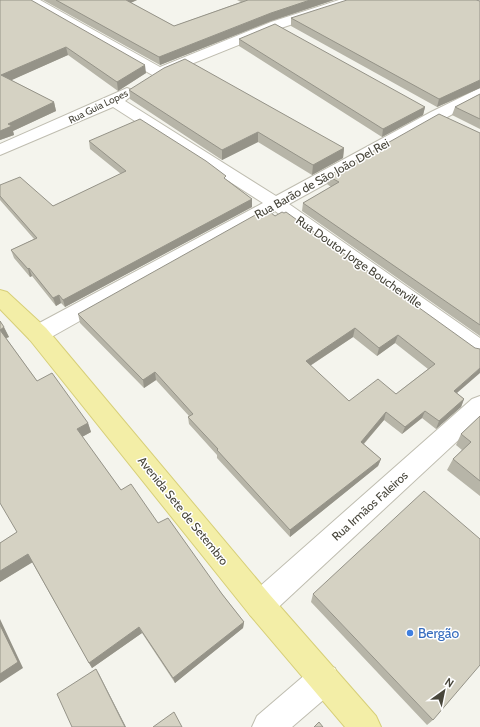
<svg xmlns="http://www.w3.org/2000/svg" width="480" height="727" viewBox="0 0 480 727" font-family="Cabin,sans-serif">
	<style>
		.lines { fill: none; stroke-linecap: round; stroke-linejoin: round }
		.minor-casing { stroke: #bfbdb0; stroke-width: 2 }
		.major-casing { stroke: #d7cf78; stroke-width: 2 }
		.minor { fill: #fff; fill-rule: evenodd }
		.major { fill: #f3eea7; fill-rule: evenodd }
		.wall { fill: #b7b5a8; fill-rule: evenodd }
		.shaded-wall { fill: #959388 }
		.building { fill: #d5d2c3; stroke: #959388; fill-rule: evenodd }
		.shop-dot { fill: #3f7fe0; stroke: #fff; stroke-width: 1.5 }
		.labels { text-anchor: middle; stroke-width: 3; stroke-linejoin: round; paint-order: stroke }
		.far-street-label { font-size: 10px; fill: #48463b; stroke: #fff }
		.street-label { font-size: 12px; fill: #48463b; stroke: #fff }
		.near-shop-label { font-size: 14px; fill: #366cbe; stroke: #fff; text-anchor: start }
	</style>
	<rect width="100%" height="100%" fill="#f4f4ed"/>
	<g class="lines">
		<!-- minor casing -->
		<g class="minor-casing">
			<path id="minor" d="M25,0H40L160,67L271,22L339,0H358L356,3L281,28L159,77L154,76L27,3Z
				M127,88L132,90L135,93L125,101L276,196L431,112L480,88V99L289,204L480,338V357L472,355L275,211L46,340L38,342L30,340L27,334L30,328L263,203L113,107L0,155V144Z
				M480,396V420L270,615L260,619L250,615L246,605L250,595L472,399Z
				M324,664L335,668L339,679L335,690L292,727H252L257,716L313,668Z"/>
		</g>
		<!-- major casing -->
		<g class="major-casing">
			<path id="major" d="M0,290L7,292L46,328L270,595L376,716L381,727H345L250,615L30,340L0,309Z"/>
		</g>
		<!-- minor -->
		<use href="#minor" class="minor"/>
		<!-- major -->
		<use href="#major" class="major"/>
	</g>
	<!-- wall -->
	<path class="wall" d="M0,0L146,73L118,91L68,55L11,80L54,102L56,111L13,131L14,135L0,140Z
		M43,0H137L131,3L174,26L241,2L237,0H334L271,21L160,65Z
		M480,1V88L437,107L291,26V18Z
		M239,39L425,107L423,115L382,137L239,46Z
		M129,90L344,148L343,158L312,175L258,142L222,160L130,99Z
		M480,94V129L452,115L455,107Z
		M480,133V336L302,211L303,203L331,187L327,184L328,176L364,161Z
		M89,141L227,180L252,199V207L65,307L61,303L56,306L32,276L30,277L14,258L11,250L34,239L0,200V185L53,206L121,174L90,149Z
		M275,216L475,348L457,393L464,399L461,407L436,429L422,418L402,434L384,420L364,444L381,459L378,466L290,537L217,458V455L189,424L188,417L189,416L156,380L144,388L80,323L78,314ZM353,337L377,356L395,343L428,369L396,394L349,401L310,366Z
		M0,321L9,337L6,338L37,381L88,423L91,432L82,437L121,490L158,523L222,594L244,622L243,628L175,683L142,633L92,668L89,663L32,562L0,582V543L17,532Z
		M480,416V496L447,470L453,459L462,450L456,445L461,434Z
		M313,594L433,720L427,725L311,602Z"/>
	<!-- shaded-wall -->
	<path class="shaded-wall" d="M123,0H137L123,6Z
		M310,0H334L271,21L160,65L159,57L271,13Z
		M66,47L68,55L3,84L1,75Z
		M145,65L146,73L118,91L117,82Z
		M480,80V88L437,107L439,99Z
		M54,102L56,111L13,131L14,135L0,140V131L8,124Z
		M425,107L423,115L382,137L383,129Z
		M258,132V142L222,160V150Z
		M344,148L343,158L312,175L313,165Z
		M252,199V207L65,307L63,300Z
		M29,268L32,276L30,277L28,269Z
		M59,295L61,303L56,306L53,298Z
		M4,327L9,337L4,339L0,330Z
		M355,328L353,337L305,369L306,361Z
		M398,335L395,343L377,356L379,348Z
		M480,368V373L450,399L454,391Z
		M155,372L156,380L144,388L143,380Z
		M464,399L461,407L436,429L439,421Z
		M425,411L422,418L402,434L405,427Z
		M386,412L384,420L359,449L361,442Z
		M88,423L91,432L80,438L77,429Z
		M381,459L378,466L290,537V530Z
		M28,554L33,562L0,582V571Z
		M0,619L23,668L0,683Z
		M244,622L243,628L175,683L173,678Z
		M139,627L142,633L92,668L89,663Z
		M96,669L99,674L126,727H125Z"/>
	<!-- building -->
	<path class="building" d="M0,0H31L145,65L117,82L66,47L1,75L54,102L8,124L12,126L0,131Z
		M56,0H126L174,26L248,0H310L271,13L159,57Z
		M347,0H476L480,1V80L439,99L291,18Z
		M275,24L425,107L383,129L239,39Z
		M185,59L344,148L313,165L258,132L222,150L129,90L164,68Z
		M480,94V119L455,107Z
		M439,114L480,133V325L303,203L339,182L328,176L360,158L364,161L368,154Z
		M140,119L206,161L226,176L224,178L252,199L63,300L59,295L53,298L29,268L28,269L11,250L37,238L0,196V185L20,177L53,206L126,171L89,141Z
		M266,209L275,216L282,212L284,213L286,212L475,348L480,349V368L454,391L464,399L439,421L425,411L405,427L386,412L361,442L381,459L290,530L217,450L218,449L188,417L193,414L155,372L143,380L78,314ZM355,328L379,348L398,335L435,364L396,394L378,379L349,401L306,361Z
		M0,321L4,327L0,330Z
		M0,330L37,381L52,373L88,423L77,429L121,490L131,484L158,523L168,518L222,594L244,622L173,678L139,627L89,663L28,554L0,571V543L17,532L0,503Z
		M480,416V481L453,459L471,442L461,434Z
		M424,491L480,539V665L433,720L313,594Z
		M0,625L18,662L0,674Z
		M96,669L125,727H72L57,694Z
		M174,712L182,727H153Z
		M319,722L323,727H314Z"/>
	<!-- markers -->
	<circle class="shop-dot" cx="410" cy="633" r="4"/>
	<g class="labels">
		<!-- far-street labels -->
		<g class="far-street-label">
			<text transform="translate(98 106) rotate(-26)" y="4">Rua Guia Lopes</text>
		</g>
		<!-- street labels -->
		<g class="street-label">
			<text transform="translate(322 179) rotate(-29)" y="4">Rua Barão de São João Del Rei</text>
			<text transform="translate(359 262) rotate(35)" y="4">Rua Doutor Jorge Boucherville</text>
			<text transform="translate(370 506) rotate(-42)" y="4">Rua Irmãos Faleiros</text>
			<text transform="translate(183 511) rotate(51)" y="4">Avenida Sete de Setembro</text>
		</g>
		<!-- near-shop labels -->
		<g class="near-shop-label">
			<text x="418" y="638">Bergão</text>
		</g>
	</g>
	<!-- north arrow -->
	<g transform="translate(444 691) rotate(33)" stroke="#ffffff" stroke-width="3" paint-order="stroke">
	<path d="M0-3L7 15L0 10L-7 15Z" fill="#48463b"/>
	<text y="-6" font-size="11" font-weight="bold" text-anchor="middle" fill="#48463b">N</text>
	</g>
</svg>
